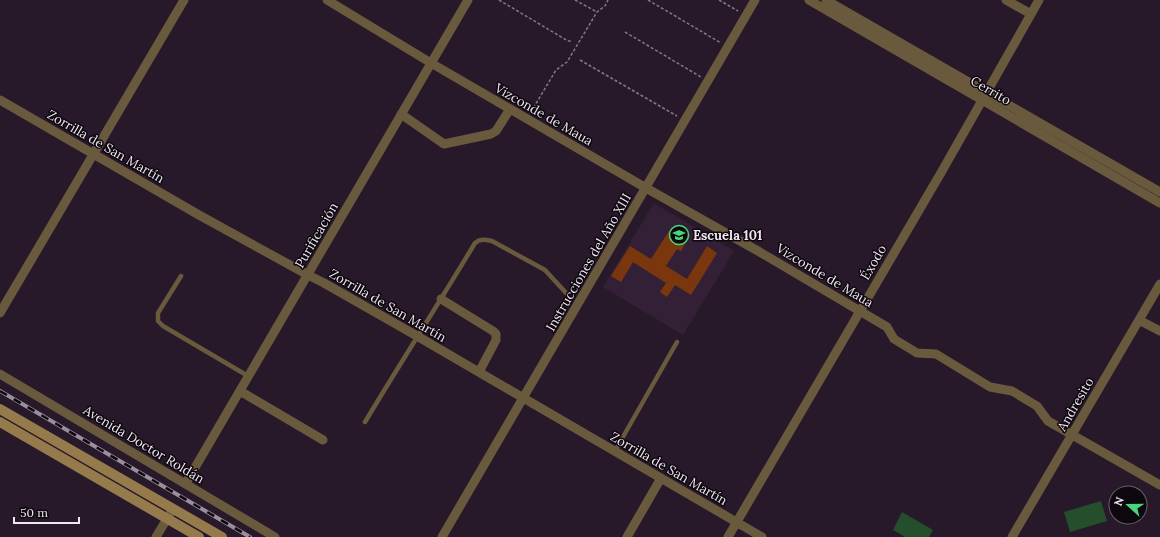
<svg xmlns="http://www.w3.org/2000/svg" width="1160" height="537" viewBox="0 0 1160 537" font-family="Lora,serif">
	<style>
		.built { fill: #342036 }
		.green { fill: #254e2d }
		.building { fill: #7a370e }
		.lines { fill: none; stroke-linecap: round; stroke-linejoin: round }
		.path { stroke: #847786; stroke-width: 1.5; stroke-dasharray: 3 2; stroke-linecap: butt }
		.lane { stroke: #6a5a3d; stroke-width: 4.5 }
		.street { stroke: #6a5a3d; stroke-width: 9 }
		.secondary { stroke: #957a4b; stroke-width: 10 }
		.rail-casing { stroke: #9b8f9d; stroke-width: 4 }
		.rail { stroke: #0d070e; stroke-width: 2.5; stroke-dasharray: 8; stroke-linecap: butt }
		.labels { text-anchor: middle; stroke-width: 3; stroke-linejoin: round; paint-order: stroke }
		.street-label { font-size: 13px; fill: #f0e5f1; stroke: #0d070e }
		.poi-label { font-size: 13px; font-weight: bold; fill: #f0e5f1; stroke: #0d070e; text-anchor: start }
	</style>
	<rect width="100%" height="100%" fill="#28192a"/>
	<!-- built -->
	<path class="built" d="M654,203L734,251L683,335L603,287Z"/>
	<!-- green -->
	<path class="green" d="M1101,501L1107,521L1070,532L1064,512Z
		M902,512L933,530L929,537H905L893,530Z"/>
	<!-- building -->
	<path class="building" d="M677,228L690,236L681,251L677,249L666,266L687,279L707,246L717,253L691,295L675,285L667,297L660,292L666,283L633,262L621,282L611,276L630,246L651,259L669,231L673,234Z"/>
	<g class="lines">
		<!-- path -->
		<path class="path" d="M499,0L568,41H571
			M575,0L597,12
			M648,0L721,43
			M719,0L738,11
			M625,32L701,77
			M580,60L677,116
			M531,112L556,70L567,62L597,12L605,6L608,0"/>
		<!-- lane -->
		<path class="lane" d="M181,276L158,313V321L163,326L248,376
			M365,422C401,362 439,303 475,243C481,238 486,240 492,241L545,270L567,294
			M615,451L677,342"/>
		<!-- street -->
		<path class="street" d="M327,0L431,63L646,188L758,251L887,327L894,339L917,353L936,354L990,387L1012,391L1037,406L1048,421L1160,485
			M809,0L1160,203
			M826,0L1160,192
			M1006,0L1031,14
			M0,100L199,215L308,275L324,283L417,336L762,537
			M401,114L444,144L491,134L496,131L510,109
			M441,299L493,331L496,334V340L479,372
			M0,313L184,0
			M1139,320L1160,331
			M0,374L275,537
			M240,391L323,440
			M186,483L468,0
			M156,537L171,512
			M442,537L755,0
			M627,537L661,478
			M728,537L942,171L1039,0
			M1012,537L1160,284"/>
		<!-- secondary -->
		<path class="secondary" d="M0,409L222,537
			M0,422L199,537"/>
		<!-- rail casing -->
		<g class="rail-casing">
			<path id="rail" d="M0,391L250,537"/>
		</g>
		<!-- rail -->
		<use href="#rail" class="rail"/>
	</g>
	<!-- icons -->
	<defs>
		<g id="school-ring" transform="scale(1)"><circle r="9.5" fill="#0d070e" stroke="#46d77a" stroke-width="1.5"/><path d="M0-5L7-2L0 1L-7-2ZM-4 1L0 2.5L4 1V4Q0 6-4 4Z" fill="#46d77a"/></g>
	</defs>
	<g fill-rule="evenodd">
		<use href="#school-ring" x="679" y="235"/>
	</g>
	<g class="labels">
		<!-- street labels -->
		<g class="street-label">
			<text transform="translate(991 90) rotate(30)" y="5">Cerrito</text>
			<text transform="translate(544 114) rotate(30)" y="5">Vizconde de Maua</text>
			<text transform="translate(106 146) rotate(30)" y="5">Zorrilla de San Martín</text>
			<text transform="translate(316 235) rotate(-60)" y="5">Purificación</text>
			<text transform="translate(588 262) rotate(-60)" y="5">Instrucciones del Año XIII</text>
			<text transform="translate(873 262) rotate(-60)" y="5">Éxodo</text>
			<text transform="translate(825 275) rotate(31)" y="5">Vizconde de Maua</text>
			<text transform="translate(388 305) rotate(30)" y="5">Zorrilla de San Martín</text>
			<text transform="translate(1075 404) rotate(-60)" y="5">Andresito</text>
			<text transform="translate(144 444) rotate(31)" y="5">Avenida Doctor Roldán</text>
			<text transform="translate(669 468) rotate(30)" y="5">Zorrilla de San Martín</text>
		</g>
		<!-- poi labels -->
		<g class="poi-label">
			<text x="693" y="240">Escuela 101</text>
		</g>
	</g>
	<!-- north arrow -->
	<g transform="translate(1128 505) rotate(291)"><circle r="19" fill="#0d070e" stroke="#686069"/>
	<path d="M0-3L7 15L0 10L-7 15Z" fill="#46d77a"/>
	<text y="-6" font-size="11" font-weight="bold" text-anchor="middle" fill="#f0e5f1">N</text>
	</g>
	<!-- scale -->
	<path d="M14 517v6h65v-6" fill="none" stroke="#f0e5f1" stroke-width="2"/>
	<text x="20" y="517" font-size="12" fill="#f0e5f1" stroke="#0d070e" stroke-width="3" paint-order="stroke">50 m</text>
</svg>
